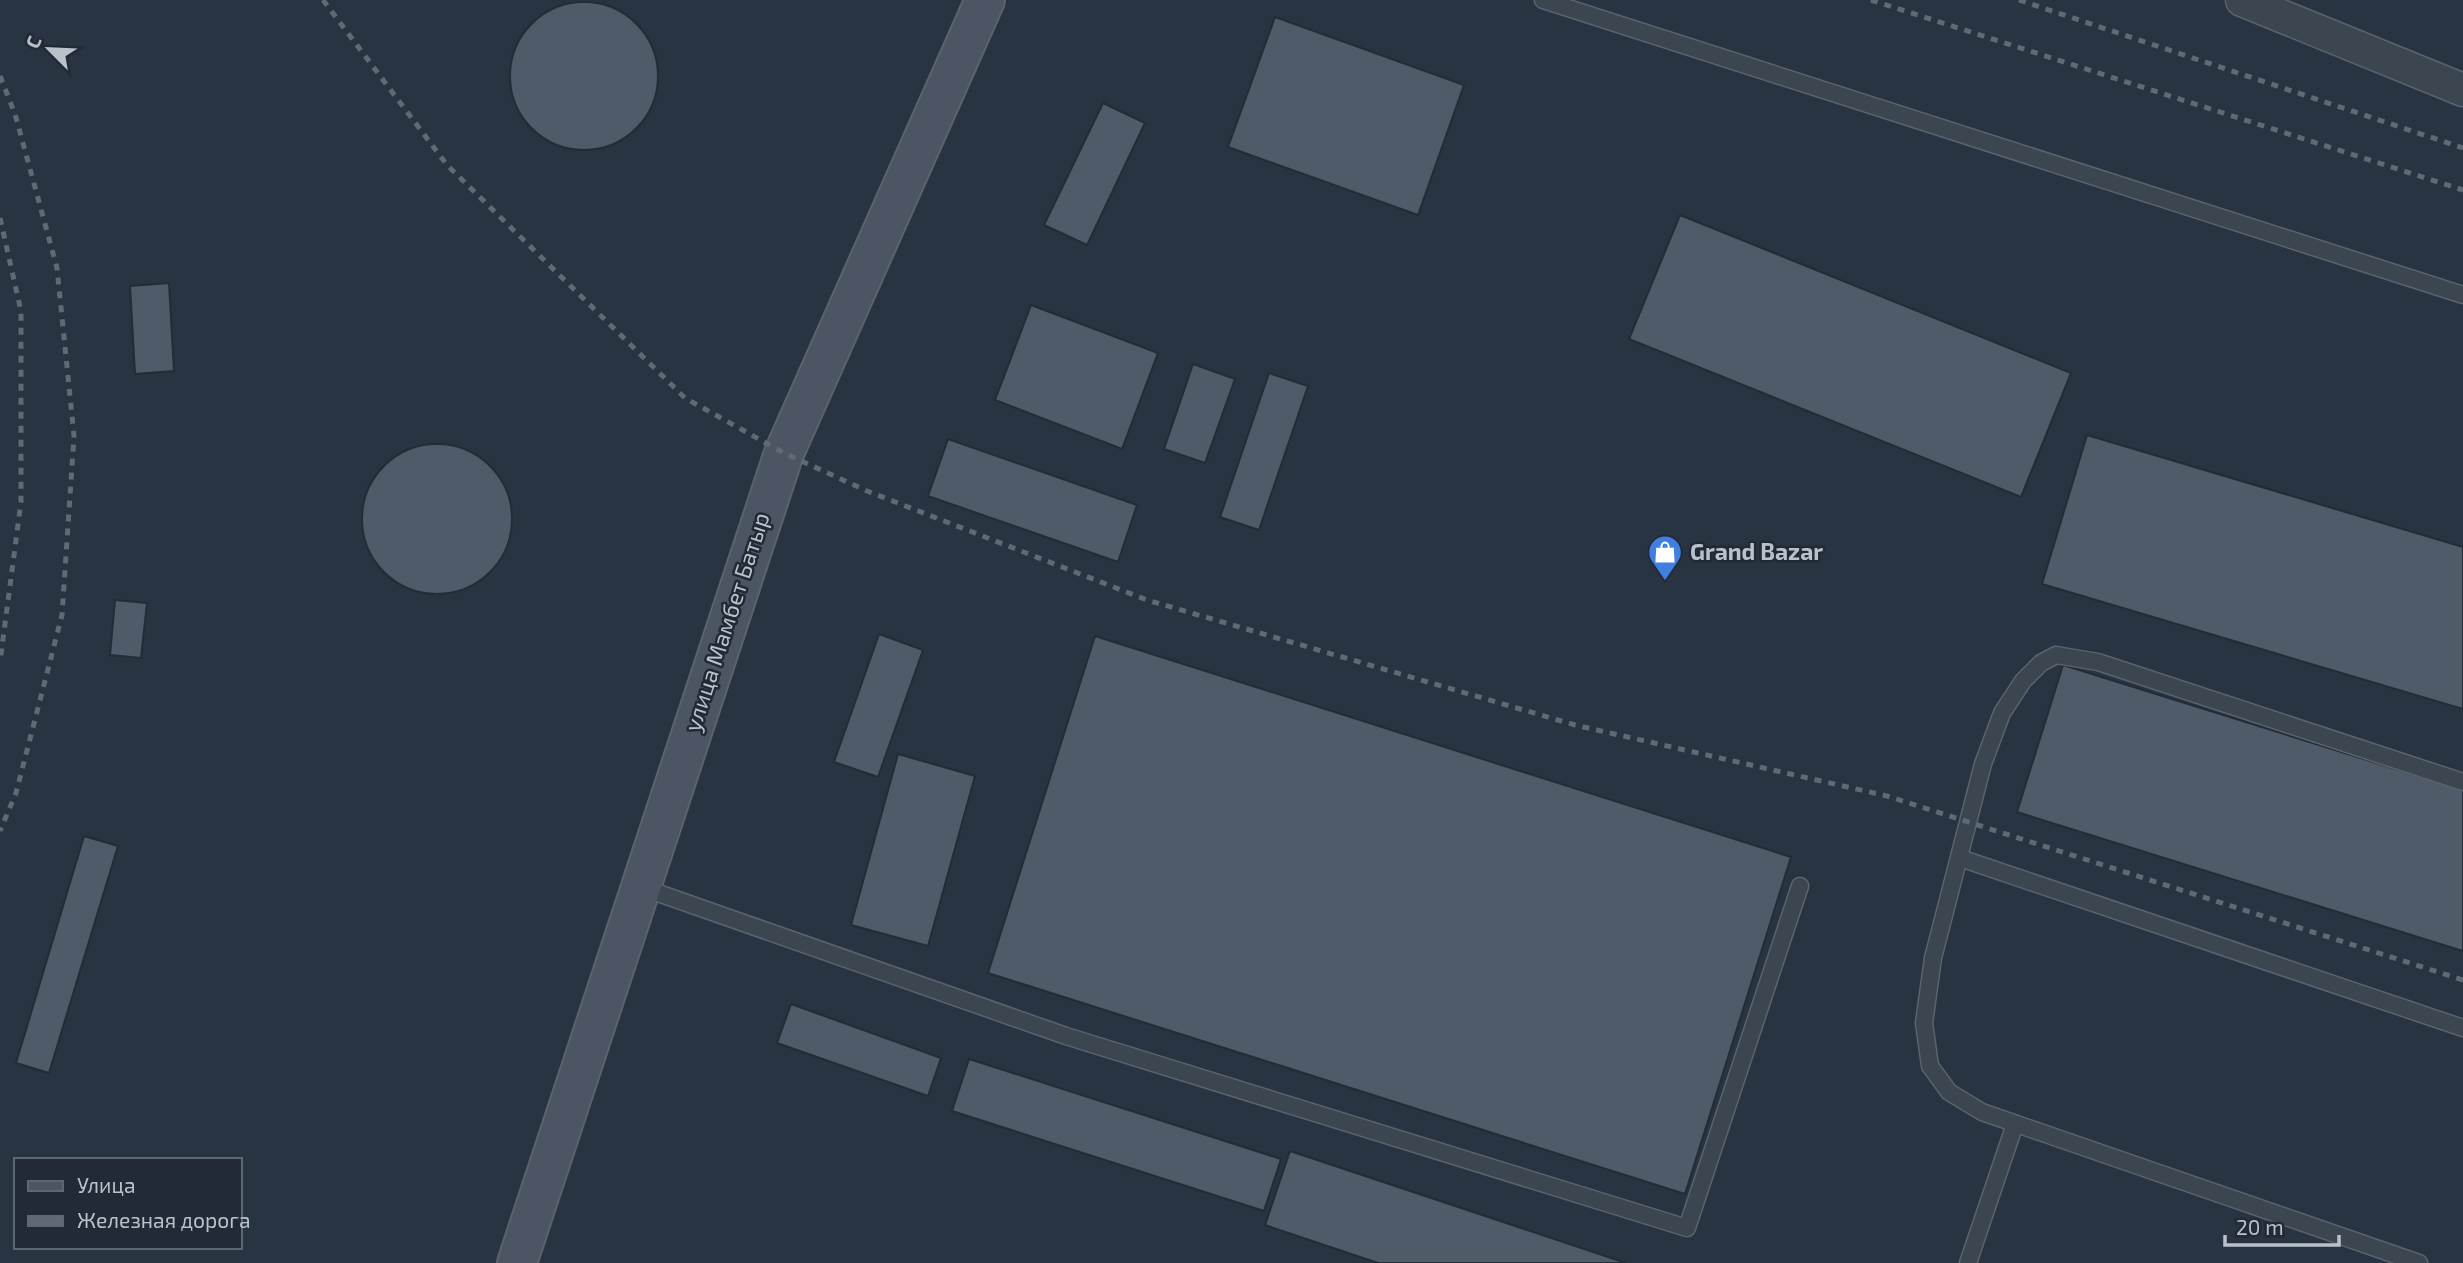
<svg xmlns="http://www.w3.org/2000/svg" width="2463" height="1263" viewBox="0 0 2463 1263" font-family="'Exo 2',sans-serif">
	<style>
		.building { fill: #4f5b69; stroke: #232c38; stroke-width: 2 }
		.lines { fill: none; stroke-linecap: round; stroke-linejoin: round }
		.service-casing { stroke: #5a636e; stroke-width: 19 }
		.minor-casing { stroke: #5a636e; stroke-width: 35 }
		.secondary-casing { stroke: #5a636e; stroke-width: 42 }
		.service { stroke: #3c4651; stroke-width: 16 }
		.minor { stroke: #3c4651; stroke-width: 32 }
		.secondary { stroke: #4b5563; stroke-width: 38 }
		.rail { stroke: #5f6a77; stroke-width: 5; stroke-dasharray: 7 7; stroke-linecap: butt }
		.labels { text-anchor: middle; stroke-width: 5; stroke-linejoin: round; paint-order: stroke }
		.poi-label { font-size: 23px; font-weight: bold; fill: #b9c1cb; stroke: #212a36; text-anchor: start }
		.street-label { font-size: 23px; fill: #b9c1cb; stroke: #212a36 }
	</style>
	<rect width="100%" height="100%" fill="#283441"/>
	<!-- building -->
	<path class="building" d="M510 76a74 74 0 1 1 148 0a74 74 0 1 1-148 0Z
		M1275,17L1464,85L1418,215L1228,147Z
		M1103,103L1145,123L1087,245L1044,225Z
		M1680,215L2071,373L2021,497L1629,339Z
		M169,283L174,371L135,374L130,286Z
		M1031,305L1158,353L1122,449L995,400Z
		M1193,364L1235,379L1205,463L1164,449Z
		M1269,373L1308,386L1259,530L1220,517Z
		M2087,435L2463,547V709L2042,584Z
		M948,439L1137,505L1118,562L928,496Z
		M362 519a75 75 0 1 1 150 0a75 75 0 1 1-150 0Z
		M115,600L147,603L141,658L110,655Z
		M879,634L923,650L878,777L834,762Z
		M1095,636L1791,857L1685,1194L988,973Z
		M2063,665L2463,790V951L2017,812Z
		M898,754L975,776L928,946L851,925Z
		M84,836L118,846L49,1073L16,1063Z
		M791,1004L941,1058L928,1096L777,1043Z
		M969,1059L1281,1159L1264,1211L952,1111Z
		M1290,1151L1626,1263H1378L1265,1225Z"/>
	<g class="lines">
		<!-- service casing -->
		<g class="service-casing">
			<path id="service" d="M1543,0L2463,295
				M1960,858L2463,1028
				M641,887L1066,1036L1687,1228L1800,886
				M1968,1263L2015,1124
				M2419,1263L1982,1112L1949,1092L1930,1066L1924,1023L1933,958L1983,764L2002,713L2023,681L2041,663L2056,655L2098,662L2463,782"/>
		</g>
		<!-- minor casing -->
		<g class="minor-casing">
			<path id="minor" d="M2242,0L2463,90"/>
		</g>
		<!-- secondary casing -->
		<g class="secondary-casing">
			<path id="secondary" d="M517,1263L784,453L985,0"/>
		</g>
		<!-- service -->
		<use href="#service" class="service"/>
		<!-- minor -->
		<use href="#minor" class="minor"/>
		<!-- secondary -->
		<use href="#secondary" class="secondary"/>
		<!-- rail -->
		<path class="rail" d="M323,0L447,165L685,398L784,453L867,491L1147,600L1575,725L1887,796L2463,980
			M1871,0L2463,190
			M2019,0L2463,148
			M0,76L15,114L57,268L74,436L62,615L16,793L0,831
			M0,218L21,311V502L0,662"/>
	</g>
	<!-- icons -->
	<defs>
		<g id="shop-pin" transform="scale(1.75)"><path d="M0 17L-7.5 6A9.5 9.5 0 1 1 7.5 6Z" fill="#3f7fe0" stroke="#212a36"/><path d="M-5-2.5h2.3a2.7 3.5 0 0 1 5.4 0H5L5.5 6h-11ZM-1.5-2.5h3a1.5 2.3 0 0 0-3 0Z" fill="#fff"/></g>
	</defs>
	<g fill-rule="evenodd">
		<use href="#shop-pin" x="1665" y="552"/>
	</g>
	<g class="labels">
		<!-- poi labels -->
		<g class="poi-label">
			<text x="1690" y="560">Grand Bazar</text>
		</g>
		<!-- street labels -->
		<g class="street-label">
			<text transform="translate(727 622) rotate(-72)" y="8">улица Мамбет Батыр</text>
		</g>
	</g>
	<!-- legend -->
	<rect x="14" y="1158" width="228" height="91" fill="#212a36" stroke="#5e6672" stroke-width="2"/>
	<rect x="28" y="1181" width="35" height="10" fill="#4b5563" stroke="#5e6672" stroke-width="2"/>
	<text x="77" y="1193" font-size="21" fill="#b9c1cb">Улица</text>
	<rect x="28" y="1216" width="35" height="10" fill="#5f6a77" stroke="#5e6672" stroke-width="2"/>
	<text x="77" y="1228" font-size="21" fill="#b9c1cb">Железная дорога</text>
	<!-- north arrow -->
	<g transform="translate(49 49) rotate(294)" stroke="#212a36" stroke-width="5" paint-order="stroke">
	<path d="M0-5L12 26L0 18L-12 26Z" fill="#b9c1cb"/>
	<text y="-10" font-size="19" font-weight="bold" text-anchor="middle" fill="#b9c1cb">С</text>
	</g>
	<!-- scale -->
	<path d="M2225 1235v10h114v-10" fill="none" stroke="#b9c1cb" stroke-width="3.5"/>
	<text x="2236" y="1235" font-size="21" fill="#b9c1cb" stroke="#212a36" stroke-width="5" paint-order="stroke">20 m</text>
</svg>
